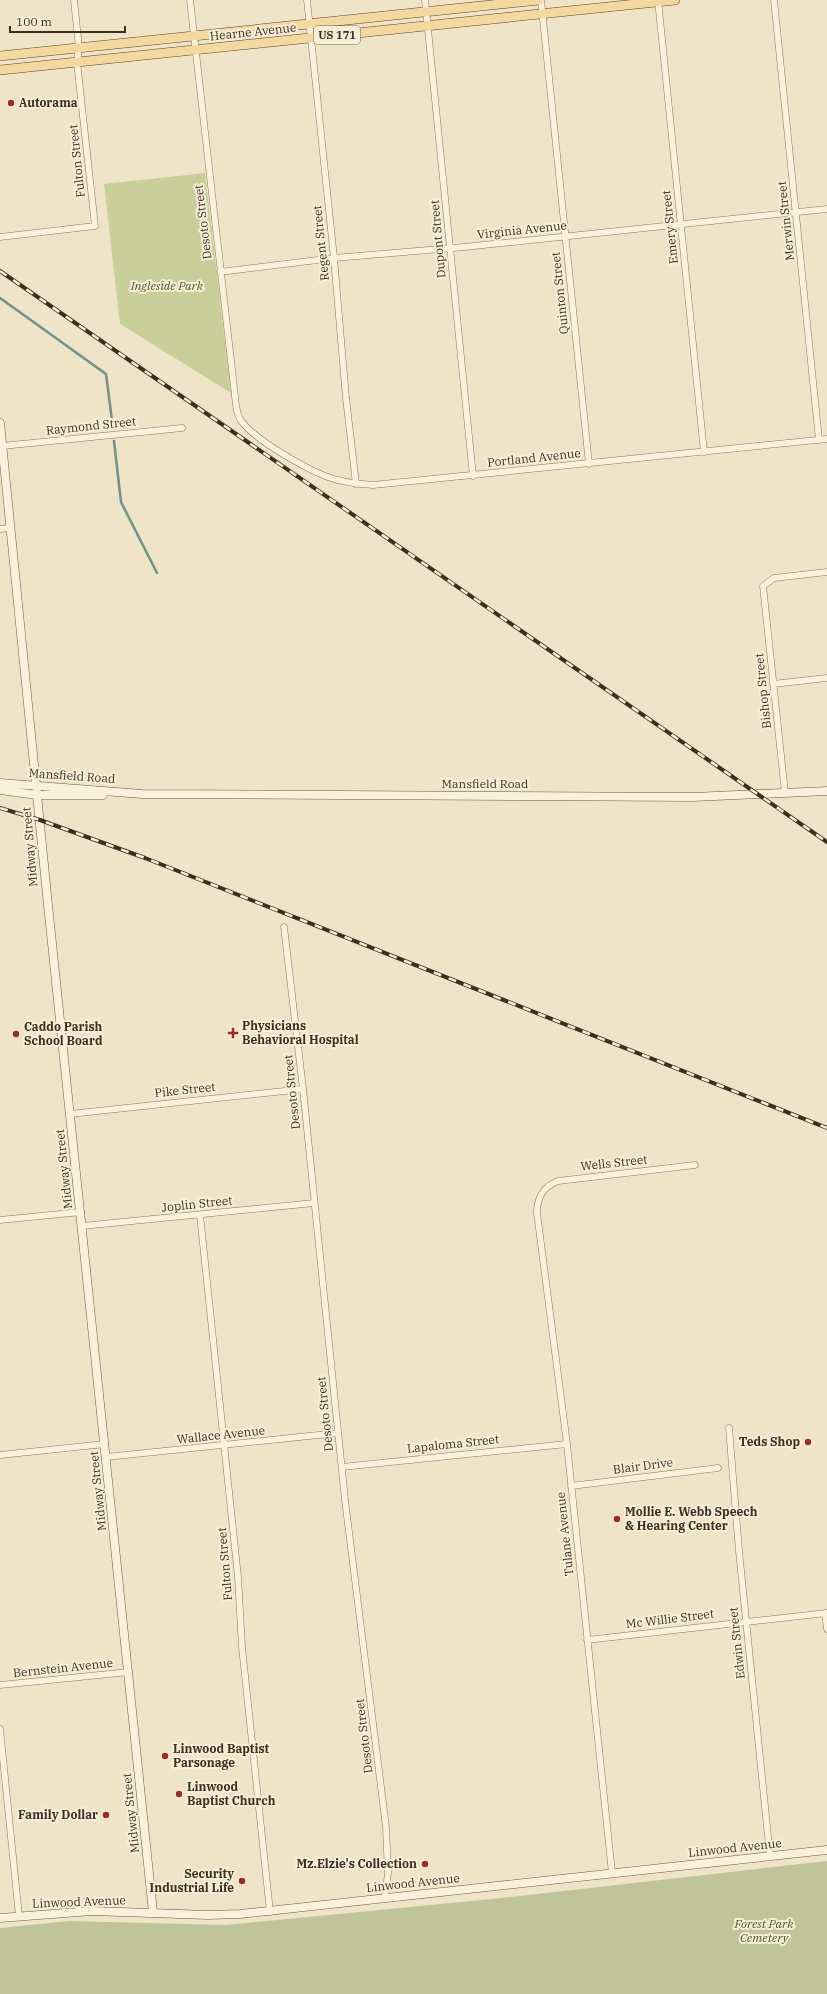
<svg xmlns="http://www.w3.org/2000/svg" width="827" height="1994" viewBox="0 0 827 1994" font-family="'IBM Plex Serif',serif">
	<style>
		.green { fill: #c9cf9b }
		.cemetery { fill: #bfc49a }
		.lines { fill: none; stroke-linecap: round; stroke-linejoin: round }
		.stream { stroke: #6f938a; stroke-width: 2.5 }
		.street-casing { stroke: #8d765c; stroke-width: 7 }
		.secondary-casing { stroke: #6f573f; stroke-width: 9 }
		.primary-casing { stroke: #5b4430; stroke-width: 10 }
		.street { stroke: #faf1dc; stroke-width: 6 }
		.secondary { stroke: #faf1dc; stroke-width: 8 }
		.primary { stroke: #f3d9a0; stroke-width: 9 }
		.rail-casing { stroke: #3d2e20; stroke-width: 4 }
		.rail { stroke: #f7eed8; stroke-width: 2.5; stroke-dasharray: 8; stroke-linecap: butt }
		.poi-dot { fill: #9e2a2b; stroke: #f7eed8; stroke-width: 1.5 }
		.labels { text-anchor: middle; stroke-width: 4; stroke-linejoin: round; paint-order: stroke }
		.shield { fill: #f7eed8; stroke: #756857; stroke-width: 1 }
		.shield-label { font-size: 11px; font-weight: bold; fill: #3d2e20 }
		.street-label { font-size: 12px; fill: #3d2e20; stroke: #f7eed8 }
		.poi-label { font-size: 12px; font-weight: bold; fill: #3d2e20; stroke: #f7eed8; text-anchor: start }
		.park-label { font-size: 12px; font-style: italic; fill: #4d5a26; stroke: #f7eed8 }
	</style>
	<rect width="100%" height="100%" fill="#f0e4c8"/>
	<!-- green -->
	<path class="green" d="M205,173L231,393L120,324L104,184Z"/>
	<!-- cemetery -->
	<path class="cemetery" d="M827,1861V1994H0V1928L69,1921L225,1925L492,1899Z"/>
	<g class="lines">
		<!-- stream -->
		<path class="stream" d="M0,298L106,374L113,428
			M114,441L121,502L157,573"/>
		<!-- street casing -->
		<g class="street-casing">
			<path id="street" d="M190,0L236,405C237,412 238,417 242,422C257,441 303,467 325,476C340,482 357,484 373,485L827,439
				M307,0L334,258L346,398L356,484
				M425,0L473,476
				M541,0L589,464
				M658,0L704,452
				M774,0L819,440
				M0,237L95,226L77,62L79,48L74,0
				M220,272L334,258L464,247L827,209
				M2,446L182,428
				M0,529L10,528
				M773,684L827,678
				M785,793L763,586L774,578L827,572
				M284,927L303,1089L345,1500L386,1827L388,1873L385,1898
				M70,1114L303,1089
				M200,1215L238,1577L242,1647L270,1912
				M0,1220L81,1212
				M82,1226L314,1203
				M729,1428L739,1551L770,1856
				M0,1455L105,1444
				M106,1457L338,1433
				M342,1467L567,1444
				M571,1486L718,1468
				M825,1613L827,1629
				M587,1640L827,1613
				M0,1685L129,1672
				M0,1729L19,1916
				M612,1873L567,1444L537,1213C537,1197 543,1187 558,1181L695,1165"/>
		</g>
		<!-- secondary casing -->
		<g class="secondary-casing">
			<path id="secondary" d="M0,423L48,905L153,1912
				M0,783L142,794L693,797L827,791
				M0,790L37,795H103
				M0,1918L92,1911L208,1915L240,1914L827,1850"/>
		</g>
		<!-- primary casing -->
		<g class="primary-casing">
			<path id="primary" d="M0,56L539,0
				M0,70L675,0"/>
		</g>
		<!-- street -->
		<use href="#street" class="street"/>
		<!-- secondary -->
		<use href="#secondary" class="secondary"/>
		<!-- primary -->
		<use href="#primary" class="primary"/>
		<!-- rail casing -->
		<g class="rail-casing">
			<path id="rail" d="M0,271L827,842
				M0,808L40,820L145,858L827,1128"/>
		</g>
		<!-- rail -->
		<use href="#rail" class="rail"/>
	</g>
	<!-- markers -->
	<g class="poi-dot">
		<circle cx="11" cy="103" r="4"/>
		<path d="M231 1027h4v4h4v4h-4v4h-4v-4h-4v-4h4z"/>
		<circle cx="16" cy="1034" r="4"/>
		<circle cx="808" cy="1442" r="4"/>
		<circle cx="617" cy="1519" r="4"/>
		<circle cx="165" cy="1756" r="4"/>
		<circle cx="179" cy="1794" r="4"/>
		<circle cx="106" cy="1815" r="4"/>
		<circle cx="425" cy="1864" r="4"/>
		<circle cx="242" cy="1881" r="4"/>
	</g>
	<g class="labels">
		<!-- shield labels -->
		<rect class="shield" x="314" y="26" width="46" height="18" rx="3"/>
		<g class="shield-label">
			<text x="337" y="39">US 171</text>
		</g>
		<!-- street labels -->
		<g class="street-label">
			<text transform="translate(253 32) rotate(-6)" y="4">Hearne Avenue</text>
			<text transform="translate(77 161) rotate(-96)" y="4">Fulton Street</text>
			<text transform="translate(786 221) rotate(-96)" y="4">Merwin Street</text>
			<text transform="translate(203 222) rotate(-97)" y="4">Desoto Street</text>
			<text transform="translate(670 227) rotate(-96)" y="4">Emery Street</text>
			<text transform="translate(522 230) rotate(-6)" y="4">Virginia Avenue</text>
			<text transform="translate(438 239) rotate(-95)" y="4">Dupont Street</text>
			<text transform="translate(321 243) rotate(-96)" y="4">Regent Street</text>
			<text transform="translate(560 293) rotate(-96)" y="4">Quinton Street</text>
			<text transform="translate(91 426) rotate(-6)" y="4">Raymond Street</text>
			<text transform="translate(534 458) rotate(-6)" y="4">Portland Avenue</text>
			<text transform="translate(763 691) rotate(-96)" y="4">Bishop Street</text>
			<text transform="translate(72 776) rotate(4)" y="4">Mansfield Road</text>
			<text x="485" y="788">Mansfield Road</text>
			<text transform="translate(30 847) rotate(-95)" y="4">Midway Street</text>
			<text transform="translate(185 1090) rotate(-6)" y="4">Pike Street</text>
			<text transform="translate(292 1092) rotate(-96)" y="4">Desoto Street</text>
			<text transform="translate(614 1163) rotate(-6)" y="4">Wells Street</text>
			<text transform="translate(64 1169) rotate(-96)" y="4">Midway Street</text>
			<text transform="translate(197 1204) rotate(-6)" y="4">Joplin Street</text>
			<text transform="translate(325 1414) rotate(-96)" y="4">Desoto Street</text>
			<text transform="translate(221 1435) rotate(-6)" y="4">Wallace Avenue</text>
			<text transform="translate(453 1444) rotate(-6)" y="4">Lapaloma Street</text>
			<text transform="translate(643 1466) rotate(-7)" y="4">Blair Drive</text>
			<text transform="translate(98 1491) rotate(-96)" y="4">Midway Street</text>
			<text transform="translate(565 1534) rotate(-96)" y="4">Tulane Avenue</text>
			<text transform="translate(225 1564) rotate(-95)" y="4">Fulton Street</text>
			<text transform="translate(670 1619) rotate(-7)" y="4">Mc Willie Street</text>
			<text transform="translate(737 1643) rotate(-96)" y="4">Edwin Street</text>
			<text transform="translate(63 1668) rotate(-6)" y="4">Bernstein Avenue</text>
			<text transform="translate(364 1736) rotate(-97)" y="4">Desoto Street</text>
			<text transform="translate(131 1813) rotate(-96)" y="4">Midway Street</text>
			<text transform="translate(735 1848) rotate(-6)" y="4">Linwood Avenue</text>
			<text transform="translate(413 1883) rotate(-6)" y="4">Linwood Avenue</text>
			<text transform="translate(79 1902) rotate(-2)" y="4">Linwood Avenue</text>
		</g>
		<!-- poi labels -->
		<g class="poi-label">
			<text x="19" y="107">Autorama</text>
			<text x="242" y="1030">Physicians<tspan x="242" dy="14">Behavioral Hospital</tspan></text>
			<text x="24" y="1031">Caddo Parish<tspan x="24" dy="14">School Board</tspan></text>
			<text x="800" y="1446" text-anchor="end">Teds Shop</text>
			<text x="625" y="1516">Mollie E. Webb Speech<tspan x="625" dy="14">&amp; Hearing Center</tspan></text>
			<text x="173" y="1753">Linwood Baptist<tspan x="173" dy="14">Parsonage</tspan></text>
			<text x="187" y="1791">Linwood<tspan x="187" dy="14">Baptist Church</tspan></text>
			<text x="98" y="1819" text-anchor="end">Family Dollar</text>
			<text x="417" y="1868" text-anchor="end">Mz.Elzie's Collection</text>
			<text x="234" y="1878" text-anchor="end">Security<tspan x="234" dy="14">Industrial Life</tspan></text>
		</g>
		<!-- park labels -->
		<g class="park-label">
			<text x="167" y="290">Ingleside Park</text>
			<text x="764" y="1928">Forest Park<tspan x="764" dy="14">Cemetery</tspan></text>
		</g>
	</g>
	<!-- scale -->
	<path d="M10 26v6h115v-6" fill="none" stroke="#3d2e20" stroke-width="2"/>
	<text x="16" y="26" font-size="12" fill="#3d2e20" stroke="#f7eed8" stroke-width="3" paint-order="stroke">100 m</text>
</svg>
